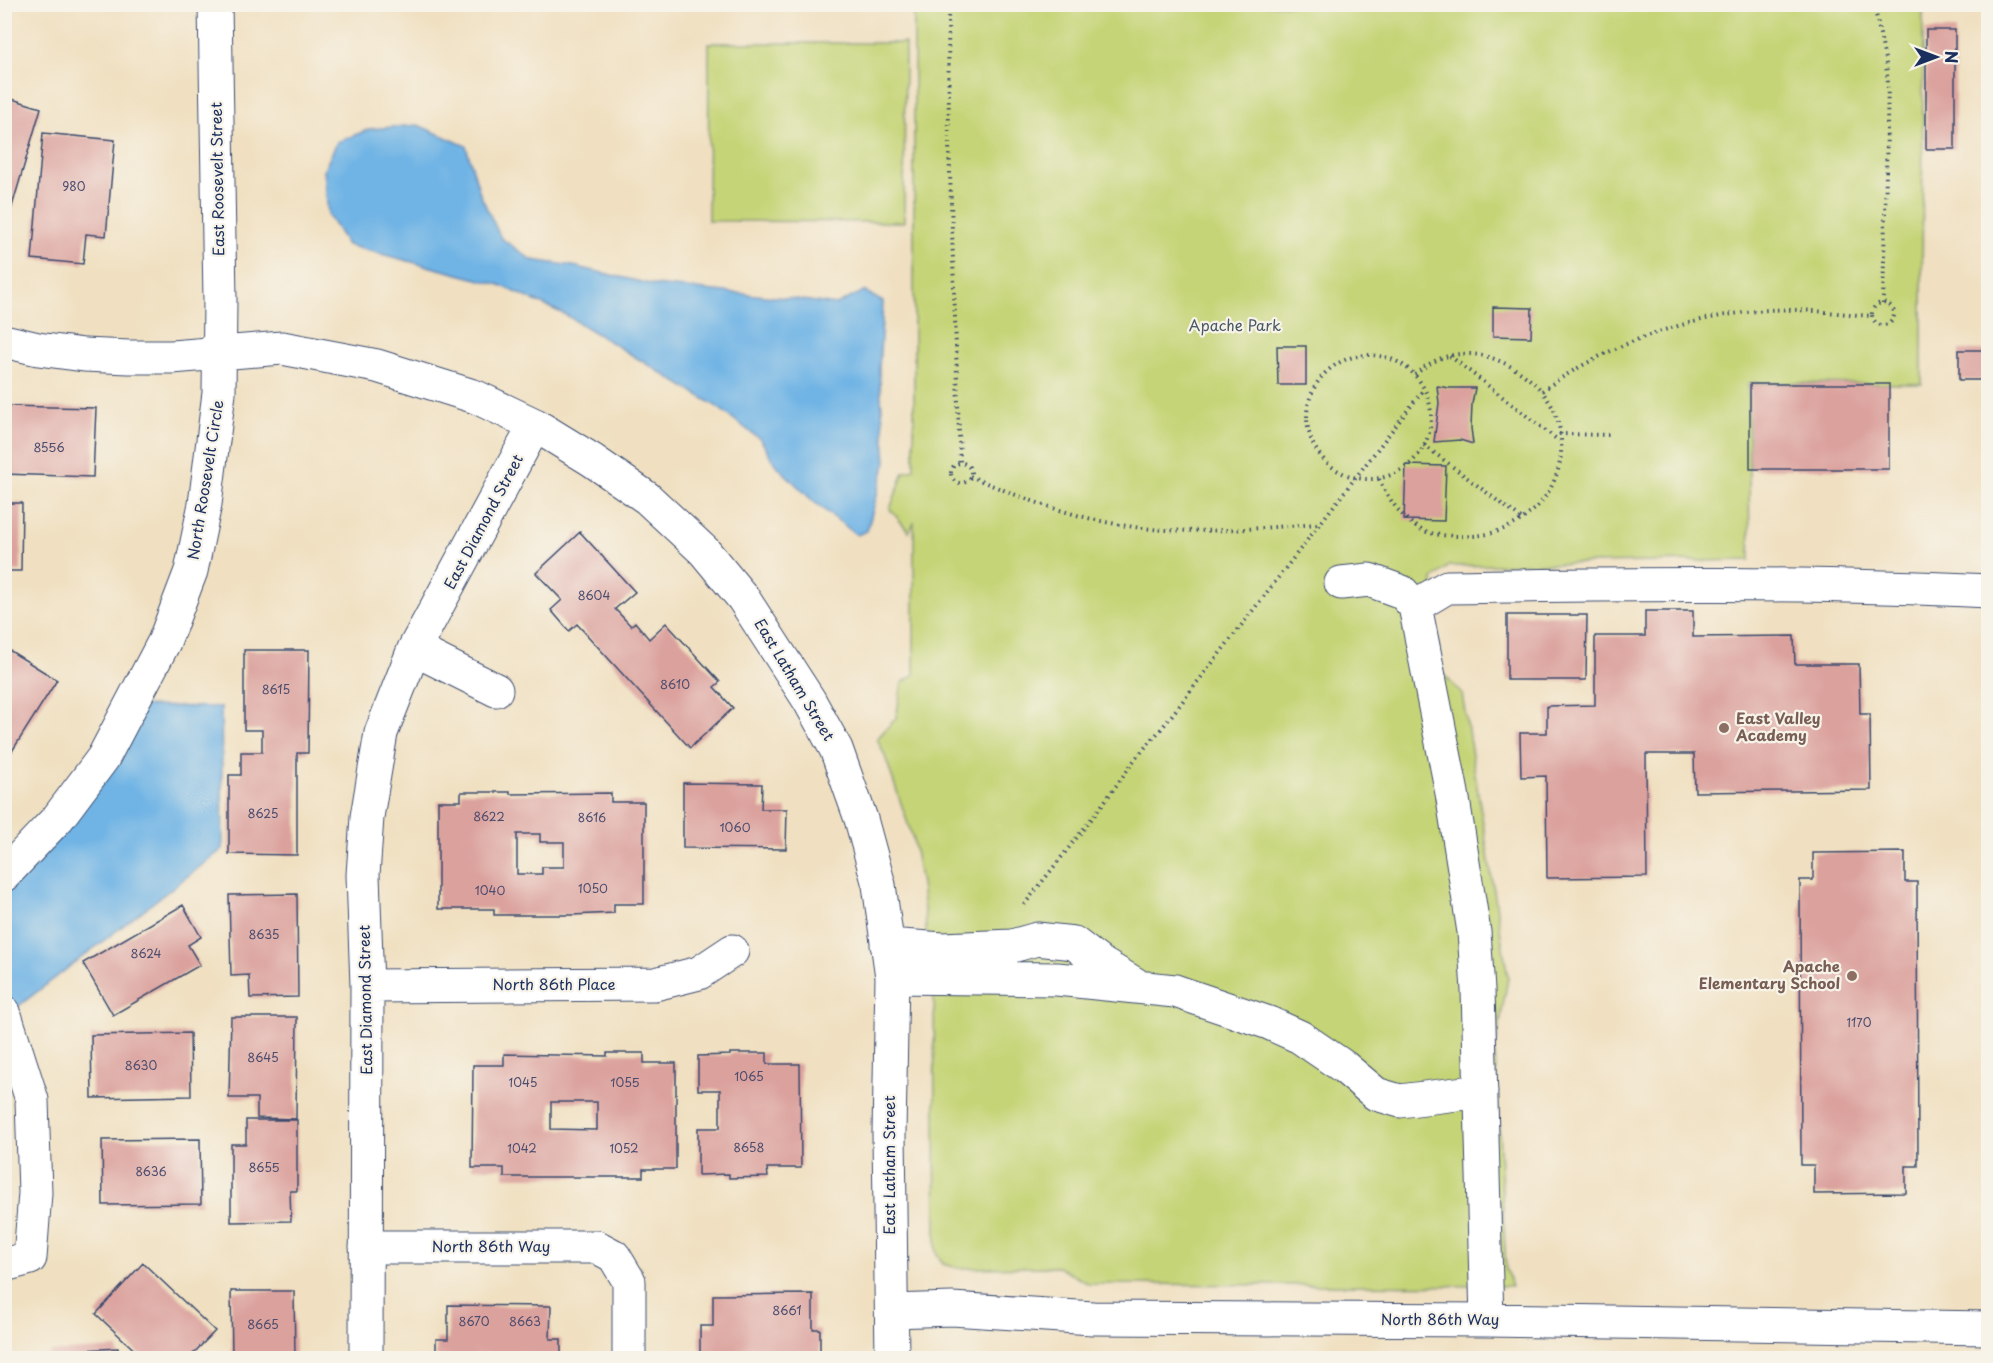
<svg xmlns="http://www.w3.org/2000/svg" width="1993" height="1363" viewBox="0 0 1993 1363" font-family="'Playpen Sans',sans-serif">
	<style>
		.green { fill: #c5d476; stroke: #70826a; stroke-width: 1.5 }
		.water { fill: #70b4e5; stroke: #4672a2; stroke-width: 1.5 }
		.building { fill: #dba19d; fill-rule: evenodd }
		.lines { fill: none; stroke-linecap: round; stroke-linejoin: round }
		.minor-casing { stroke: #3b4a6d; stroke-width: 35 }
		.path { stroke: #3b4a6d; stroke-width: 4; stroke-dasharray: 1.5 4.5; stroke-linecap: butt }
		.minor { stroke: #fff; stroke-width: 33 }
		.education-dot { fill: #8d6e63; stroke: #f7f3e8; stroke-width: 2 }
		.labels { text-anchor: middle; stroke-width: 4.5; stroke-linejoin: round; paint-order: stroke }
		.number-label { font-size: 12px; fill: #4b4c6e }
		.street-label { font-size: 15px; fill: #1b2f5e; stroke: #f7f3e8 }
		.park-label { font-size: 15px; fill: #465864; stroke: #f7f3e8 }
		.education-label { font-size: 15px; font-weight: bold; fill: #785e54; stroke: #f7f3e8; text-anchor: start }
	</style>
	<rect width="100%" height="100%" fill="#f7f3e8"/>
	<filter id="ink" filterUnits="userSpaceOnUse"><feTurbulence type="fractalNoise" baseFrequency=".0167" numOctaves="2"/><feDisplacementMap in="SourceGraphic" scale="12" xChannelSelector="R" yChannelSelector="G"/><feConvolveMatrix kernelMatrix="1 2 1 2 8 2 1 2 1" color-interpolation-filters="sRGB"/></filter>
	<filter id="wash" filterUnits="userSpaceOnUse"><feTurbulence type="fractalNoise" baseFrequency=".008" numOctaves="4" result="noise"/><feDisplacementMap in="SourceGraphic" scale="24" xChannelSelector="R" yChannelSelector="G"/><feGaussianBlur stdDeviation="1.35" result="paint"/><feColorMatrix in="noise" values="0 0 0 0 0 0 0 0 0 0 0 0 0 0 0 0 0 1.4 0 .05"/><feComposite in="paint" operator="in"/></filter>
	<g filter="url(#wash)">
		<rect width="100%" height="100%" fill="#f0e0c1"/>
		<!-- green -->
		<path class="green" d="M914,5H1923L1922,384L1748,383L1750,560L1449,566L1433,579V612L1443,674L1462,694L1508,978L1495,1050L1506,1269L1512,1286L1089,1284L1058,1267L958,1268L943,1264L936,1252L934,999L921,884L913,839L885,756L877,739L896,718L902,683L914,675V523L909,532L890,509L904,472L914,469Z
			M709,43H905L904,222L708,221Z"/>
		<!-- water -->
		<path class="water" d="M418,125L466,146L480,194L501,238L532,260L573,266L654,285L796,299L836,305L864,291L883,302L879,370L886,462L867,531L857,535L814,502L775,464L761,440L716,406L566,315L500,285L347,245L328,215L324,170L337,142L370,129Z
			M131,706L221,707L223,849L7,1015L5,1026V875Z"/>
		<g id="blocks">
			<!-- building -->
			<path class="building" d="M1926,30H1955V149H1926Z
				M12,99L41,108L8,220L4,219V124Z
				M43,133L115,140L106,236L86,234L83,264L32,259Z
				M1493,307L1532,308L1531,337L1493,336Z
				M1277,346H1306V385H1278Z
				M1959,350H1988V380H1959Z
				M1750,384H1889V469H1750Z
				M1437,386L1449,388H1475L1472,404L1471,428L1473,444L1460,440L1434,442L1439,403Z
				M5,406L96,408L93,477L4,474Z
				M1406,465L1446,466L1444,521L1404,520Z
				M4,503H22L21,571H4Z
				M580,532L635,592L615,609L631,626L635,622L649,639L666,623L720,682L714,687L733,708L690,748L577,624L569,631L551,610L562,600L536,573Z
				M1645,611H1693V637L1794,636L1795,664H1859L1860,714H1870L1871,790L1695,792L1694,754H1646L1647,877L1547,878L1546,776L1521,777L1520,733H1547V706L1595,705V636H1645Z
				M1507,615H1587L1586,680H1507Z
				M4,647L57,680L4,764Z
				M244,650H309L308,753H297V855L229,854V775H241V752H262V730H244Z
				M683,783L762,784L761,809H787L786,849L683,848Z
				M461,792H510V794L611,793V802H644V904H614V913L572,915H494V909H438V801H461ZM517,834H540V842H564V867H542V874H517Z
				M1905,852V882H1917L1918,1166H1906V1193L1814,1194V1165H1801L1800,880H1813V853Z
				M297,894L298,997L250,998L249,975L231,976L229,895Z
				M183,905L201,937L188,945L200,965L113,1015L83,963Z
				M231,1017H297L296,1119L257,1118V1098H229Z
				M190,1033L191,1096L92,1098L91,1035Z
				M607,1053H644V1063H676V1169H643V1177H504V1168H472L473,1065H504V1054L607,1056ZM551,1102H597V1130L551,1129Z
				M730,1053H767V1064H800L801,1168H767L768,1177L729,1178V1174L698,1175V1128H720V1090H698V1056L730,1055Z
				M246,1120H297V1191H290L291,1221L231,1222V1144H246Z
				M200,1139L201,1204L103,1205L102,1140Z
				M143,1263L215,1331L189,1358H143L96,1314Z
				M231,1291H294L295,1358H232Z
				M813,1294V1329H820V1358H700V1326H713V1295Z
				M448,1305L551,1306L550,1339H561V1358H436V1339H448Z
				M118,1348L119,1358H50L49,1352Z"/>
		</g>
	</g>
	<g filter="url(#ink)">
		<use href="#blocks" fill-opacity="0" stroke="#3b4a6d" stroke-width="1.5"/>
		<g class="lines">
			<!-- minor casing -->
			<g class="minor-casing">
				<path id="minor" d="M4,341L38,349L84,355L129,357H172L282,348L377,366L476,397L535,425L592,460L647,498L704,551L743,598L809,700L836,749L861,819L879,885L892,977L889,1134L892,1358
					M1341,583L1369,580L1402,592L1415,606L1452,793L1474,932L1478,990L1487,1320
					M1415,606L1447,587C1627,584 1808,582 1988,591
					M414,649L496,690
					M4,875L58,818L103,758L164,642L191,571L205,504L219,393L220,300L215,4
					M887,945L943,949L1012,946L1037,939L1074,943L1100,963L1135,984
					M892,977L1057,979L1175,991L1269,1023L1300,1037L1344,1067L1376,1094L1400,1101L1481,1091
					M367,986L655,984L699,973L732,951
					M4,1012L32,1100L35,1193L30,1258L4,1265
					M366,1247H597L614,1256L629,1281V1358
					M892,1311L952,1309L1093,1318L1487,1320L1988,1328
					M366,1358L367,986L363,875L367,817L381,733L414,649L535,425"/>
			</g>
			<!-- path -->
			<path class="path" d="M948,4L949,144L960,462
				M1874,4L1886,64L1888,84L1883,304
				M1872 314a11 11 0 1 1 22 0a11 11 0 1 1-22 0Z
				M1307 417a62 62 0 1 1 124 0a62 62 0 1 1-124 0Z
				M1450,356L1559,441
				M1415,375C1455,337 1508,355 1542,391
				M1559,434L1609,435
				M1424,445L1523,520
				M951 473a10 10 0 1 1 20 0a10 10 0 1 1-20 0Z
				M970,476C1032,503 1099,527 1167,530C1217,533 1268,527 1318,524
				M1379,479C1387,497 1400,515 1415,526C1427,535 1446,536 1460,536C1529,540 1581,477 1554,410C1551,404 1546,397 1542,391C1608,344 1687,316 1768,310C1801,308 1840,314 1873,316
				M1024,905L1100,808L1136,758L1162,728L1424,389"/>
			<!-- minor -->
			<use href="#minor" class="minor"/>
		</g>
	</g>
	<!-- markers -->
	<g class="education-dot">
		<circle cx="1724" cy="728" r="6"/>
		<circle cx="1852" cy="976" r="6"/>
	</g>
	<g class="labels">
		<!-- number labels -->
		<g class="number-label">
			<text x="74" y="191">980</text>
			<text x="49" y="452">8556</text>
			<text x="594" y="600">8604</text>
			<text x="675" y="689">8610</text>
			<text x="276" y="694">8615</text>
			<text x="263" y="818">8625</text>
			<text x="489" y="821">8622</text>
			<text x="592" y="822">8616</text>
			<text x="735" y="832">1060</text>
			<text x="593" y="893">1050</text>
			<text x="490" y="895">1040</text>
			<text x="264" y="939">8635</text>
			<text x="146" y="958">8624</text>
			<text x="1859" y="1027">1170</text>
			<text x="263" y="1062">8645</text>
			<text x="141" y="1070">8630</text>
			<text x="749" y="1081">1065</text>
			<text x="523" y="1087">1045</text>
			<text x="625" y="1087">1055</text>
			<text x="749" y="1152">8658</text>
			<text x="522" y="1153">1042</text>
			<text x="624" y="1153">1052</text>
			<text x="264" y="1172">8655</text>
			<text x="151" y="1176">8636</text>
			<text x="787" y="1315">8661</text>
			<text x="474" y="1326">8670</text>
			<text x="525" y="1326">8663</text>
			<text x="263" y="1329">8665</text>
		</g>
		<!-- street labels -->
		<g class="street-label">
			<text transform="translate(218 179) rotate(-91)" y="5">East Roosevelt Street</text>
			<text transform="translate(206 480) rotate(-81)" y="5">North Roosevelt Circle</text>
			<text transform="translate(484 522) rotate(-62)" y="5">East Diamond Street</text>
			<text transform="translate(794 680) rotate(59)" y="5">East Latham Street</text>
			<text x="554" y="990">North 86th Place</text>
			<text transform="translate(366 1000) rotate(-91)" y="5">East Diamond Street</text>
			<text transform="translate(890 1165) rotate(-90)" y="5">East Latham Street</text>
			<text x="491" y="1252">North 86th Way</text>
			<text x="1440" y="1325">North 86th Way</text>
		</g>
		<!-- park labels -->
		<g class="park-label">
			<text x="1235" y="331">Apache Park</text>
		</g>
		<!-- education labels -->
		<g class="education-label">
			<text x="1736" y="724">East Valley<tspan x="1736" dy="17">Academy</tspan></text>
			<text x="1840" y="972" text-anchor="end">Apache<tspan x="1840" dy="17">Elementary School</tspan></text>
		</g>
	</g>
	<!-- margin -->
	<rect width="1993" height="1363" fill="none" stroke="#f7f3e8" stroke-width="24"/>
	<!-- north arrow -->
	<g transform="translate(1936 57) rotate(90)" stroke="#f7f3e8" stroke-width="4.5" paint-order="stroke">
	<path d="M0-4.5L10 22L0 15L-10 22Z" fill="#1b2f5e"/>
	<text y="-9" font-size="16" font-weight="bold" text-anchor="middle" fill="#1b2f5e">N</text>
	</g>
</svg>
